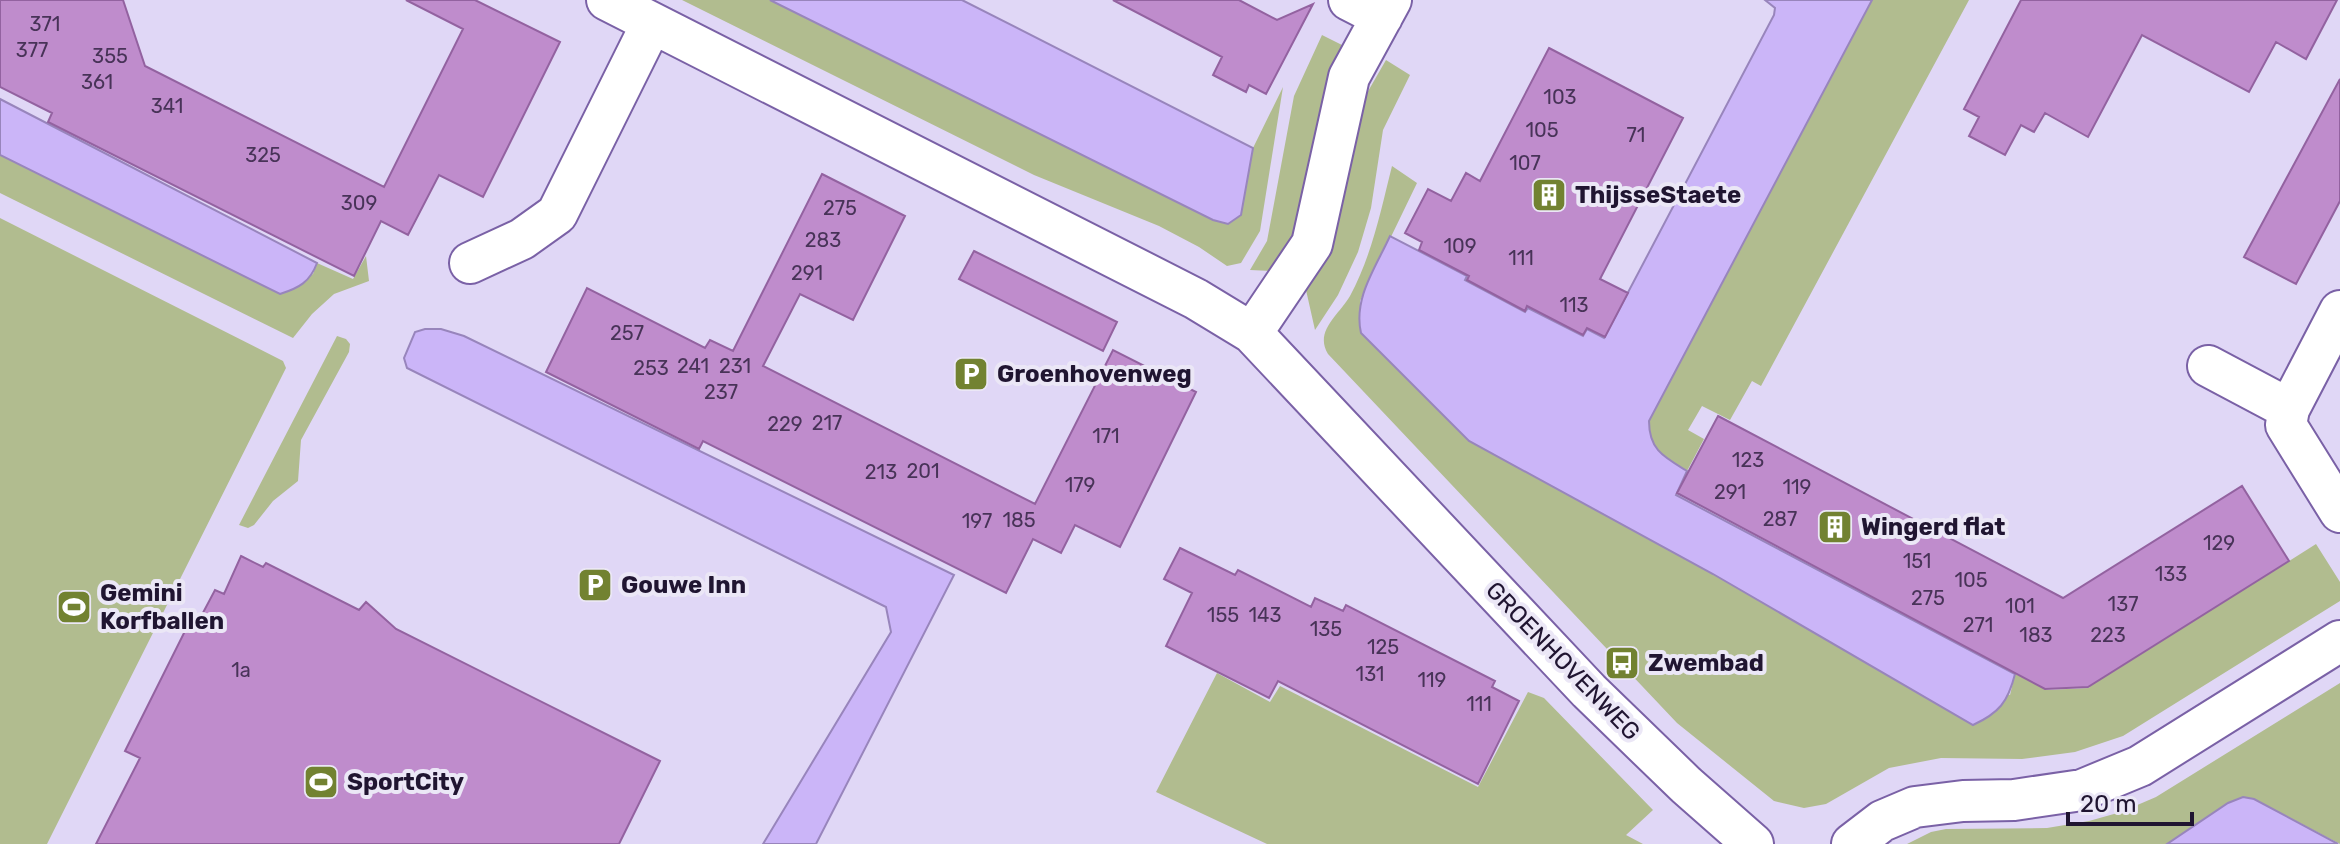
<svg xmlns="http://www.w3.org/2000/svg" width="2340" height="844" viewBox="0 0 2340 844" font-family="Rubik,sans-serif">
	<style>
		.green { fill: #b1bc8f }
		.water { fill: #cbb5f8; stroke: #9885bc; stroke-width: 2 }
		.building { fill: #bf8ccc; stroke: #9362a0; stroke-width: 2 }
		.lines { fill: none; stroke-linecap: round; stroke-linejoin: round }
		.minor-casing { stroke: #7a61a6; stroke-width: 44 }
		.minor { stroke: #fff; stroke-width: 40 }
		.labels { text-anchor: middle; stroke-width: 8; stroke-linejoin: round; paint-order: stroke }
		.number-label { font-size: 20px; fill: #483358 }
		.poi-label { font-size: 24px; font-weight: bold; fill: #201531; stroke: #ebe7f6; text-anchor: start }
		.street-label { font-size: 24px; fill: #201531; stroke: #ebe7f6 }
	</style>
	<rect width="100%" height="100%" fill="#e0d7f6"/>
	<!-- green -->
	<path class="green" d="M682,0H770L1213,220L1228,224L1241,215L1253,148L1283,87L1260,231L1241,263L1227,266L1199,247L1159,226L1034,175Z
		M1872,0H1969L1761,386L1752,381L1730,420L1702,406L1688,430L1704,439L1687,471C1664,457 1649,450 1649,421Z
		M1322,35L1348,48L1327,94L1315,136L1301,217L1291,245L1274,271L1250,270L1267,241L1294,96Z
		M1386,60L1410,75L1383,130L1371,208L1358,252L1338,295L1315,330L1306,290L1329,246L1340,212L1363,100Z
		M0,155L280,294L313,274L317,263L353,279L366,256L369,281L334,294L312,314L293,338L0,193Z
		M1392,166L1417,183L1360,301L1361,333L1469,441L1713,574L2010,695L2015,674L2022,677L2028,667L2033,670L2046,690L2089,688L2100,668L2105,664L2111,673L2316,544L2340,582V601L2123,736L2075,752L2022,759L1941,758L1889,768L1826,804L1804,808L1774,801L1677,723L1328,354C1314,331 1339,315 1350,296C1372,255 1381,210 1392,166Z
		M0,218L283,361L286,368L47,844H0Z
		M337,336L346,339L350,344L349,352L301,440L298,481L273,501L254,525L248,528L239,525Z
		M1217,673L1270,702L1280,686L1478,787L1528,692L1544,698L1653,810L1626,835L1643,844H1267L1156,792Z
		M2340,683V844L2254,799L2243,797L2228,803L2167,844H1907L1931,832L1946,829L2047,828L2089,821L2121,812L2156,797Z"/>
	<!-- water -->
	<path class="water" d="M770,0H962L1253,148L1241,215L1228,224L1213,220Z
		M1765,0H1872L1649,421C1649,450 1664,457 1687,471L1676,495L2015,674C2008,702 1999,713 1973,725L1713,574L1469,441L1361,333C1353,298 1376,267 1390,236L1467,276L1465,280L1525,312L1528,308L1583,336L1587,329L1604,338L1774,15L1775,8Z
		M0,99L317,263C310,282 299,288 280,294L0,155Z
		M425,329H441L464,336L954,575L816,844H763L891,632L886,607L407,368L404,358L415,332Z
		M2243,797L2254,799L2338,844H2167L2228,803Z"/>
	<!-- building -->
	<path class="building" d="M0,0H123L145,66L384,187L463,29L406,0H475L560,42L483,197L439,175L408,235L381,221L354,276L48,122L52,113L0,87Z
		M1113,0H1239L1277,20L1313,4L1266,94L1249,85L1246,92L1213,75L1222,57Z
		M2021,0H2337L2306,59L2276,42L2249,92L2142,35L2088,137L2045,113L2034,132L2021,125L2005,155L1969,136L1979,117L1964,109Z
		M1549,48L1683,118L1600,279L1628,293L1605,337L1587,328L1583,335L1527,306L1525,311L1467,280L1469,276L1419,250L1422,242L1405,233L1428,189L1451,201L1466,173L1480,181Z
		M2340,79V201L2296,284L2244,257Z
		M822,174L905,216L853,320L800,294L763,366L1035,504L1113,350L1196,392L1120,547L1075,525L1061,553L1033,539L1006,593L703,441L699,449L546,372L587,288L705,348L710,340L733,351Z
		M974,251L1117,322L1103,351L959,279Z
		M1718,416L2063,598L2242,486L2289,561L2088,687L2045,689L1677,493Z
		M1180,548L1235,575L1238,570L1311,607L1315,598L1343,611L1346,605L1495,681L1492,687L1519,701L1478,784L1278,681L1269,698L1166,646L1192,593L1164,579Z
		M241,556L263,567L266,563L359,610L366,602L396,629L660,761L619,844H96L140,758L125,751L189,623L196,626L215,590L224,594Z"/>
	<g class="lines">
		<!-- minor casing -->
		<g class="minor-casing">
			<path id="minor" d="M607,0L1196,299L1252,333L1589,691L1686,785L1753,844
				M1349,0L1382,17
				M470,263L522,239L557,214L652,23
				M2340,311L2289,409L2286,425L2340,512
				M1252,333L1312,244L1349,77L1391,0
				M2208,366L2289,409
				M1852,844L1882,821L1915,807L1963,801L2014,800L2082,790L2140,766L2340,641"/>
		</g>
		<!-- minor -->
		<use href="#minor" class="minor"/>
	</g>
	<!-- icons -->
	<defs>
		<g id="building-square" transform="scale(1.8)"><rect x="-9" y="-9" width="18" height="18" rx="4" fill="#728231" stroke="#ebe7f6"/><path d="M-4-6H4V6H1V3H-1V6H-4ZM-2.5-4.3h1.7v1.8h-1.7ZM.8-4.3h1.7v1.8H.8ZM-2.5-1h1.7V.8h-1.7ZM.8-1h1.7V.8H.8Z" fill="#fff"/></g>
		<g id="parking-square" transform="scale(1.8)"><rect x="-9" y="-9" width="18" height="18" rx="4" fill="#728231" stroke="#ebe7f6"/><path d="M-3.5-5.5H1a3.5 3.5 0 0 1 0 7H-1V5.5H-3.5ZM-1-3.4V-.6H.8a1.4 1.4 0 0 0 0-2.8Z" fill="#fff"/></g>
		<g id="stadium-square" transform="scale(1.8)"><rect x="-9" y="-9" width="18" height="18" rx="4" fill="#728231" stroke="#ebe7f6"/><path d="M0-5a6.5 5 0 1 0 0 10a6.5 5 0 1 0 0-10ZM-3.5-1.8h7v3.6h-7Z" fill="#fff"/></g>
		<g id="bus-square" transform="scale(1.8)"><rect x="-9" y="-9" width="18" height="18" rx="4" fill="#728231" stroke="#ebe7f6"/><path d="M-5-6H5V4H4V6H2V4H-2V6H-4V4H-5ZM-3.5-4V0h7V-4ZM-3.5 1.2v1.5H-2V1.2ZM2 1.2v1.5H3.5V1.2Z" fill="#fff"/></g>
	</defs>
	<g fill-rule="evenodd">
		<use href="#building-square" x="1549" y="195"/>
		<use href="#parking-square" x="971" y="374"/>
		<use href="#building-square" x="1835" y="527"/>
		<use href="#parking-square" x="595" y="585"/>
		<use href="#stadium-square" x="74" y="607"/>
		<use href="#bus-square" x="1622" y="663"/>
		<use href="#stadium-square" x="321" y="782"/>
	</g>
	<g class="labels">
		<!-- number labels -->
		<g class="number-label">
			<text x="45" y="31">371</text>
			<text x="32" y="57">377</text>
			<text x="110" y="63">355</text>
			<text x="97" y="89">361</text>
			<text x="1560" y="104">103</text>
			<text x="167" y="113">341</text>
			<text x="1542" y="137">105</text>
			<text x="1636" y="142">71</text>
			<text x="263" y="162">325</text>
			<text x="1525" y="170">107</text>
			<text x="359" y="210">309</text>
			<text x="840" y="215">275</text>
			<text x="823" y="247">283</text>
			<text x="1460" y="253">109</text>
			<text x="1521" y="265">111</text>
			<text x="807" y="280">291</text>
			<text x="1574" y="312">113</text>
			<text x="627" y="340">257</text>
			<text x="693" y="373">241</text>
			<text x="735" y="373">231</text>
			<text x="651" y="375">253</text>
			<text x="721" y="399">237</text>
			<text x="827" y="430">217</text>
			<text x="785" y="431">229</text>
			<text x="1106" y="443">171</text>
			<text x="1748" y="467">123</text>
			<text x="923" y="478">201</text>
			<text x="881" y="479">213</text>
			<text x="1080" y="492">179</text>
			<text x="1797" y="494">119</text>
			<text x="1730" y="499">291</text>
			<text x="1780" y="526">287</text>
			<text x="1019" y="527">185</text>
			<text x="977" y="528">197</text>
			<text x="2219" y="550">129</text>
			<text x="1917" y="568">151</text>
			<text x="2171" y="581">133</text>
			<text x="1971" y="587">105</text>
			<text x="1928" y="605">275</text>
			<text x="2123" y="611">137</text>
			<text x="2020" y="613">101</text>
			<text x="1223" y="622">155</text>
			<text x="1265" y="622">143</text>
			<text x="1978" y="632">271</text>
			<text x="1326" y="636">135</text>
			<text x="2036" y="642">183</text>
			<text x="2108" y="642">223</text>
			<text x="1383" y="654">125</text>
			<text x="241" y="677">1a</text>
			<text x="1370" y="681">131</text>
			<text x="1432" y="687">119</text>
			<text x="1479" y="711">111</text>
		</g>
		<!-- poi labels -->
		<g class="poi-label">
			<text x="1575" y="203">ThijsseStaete</text>
			<text x="997" y="382">Groenhovenweg</text>
			<text x="1861" y="535">Wingerd flat</text>
			<text x="621" y="593">Gouwe Inn</text>
			<text x="100" y="601">Gemini<tspan x="100" dy="28">Korfballen</tspan></text>
			<text x="1648" y="671">Zwembad</text>
			<text x="347" y="790">SportCity</text>
		</g>
		<!-- street labels -->
		<g class="street-label">
			<text transform="translate(1563 661) rotate(46)" y="8">GROENHOVENWEG</text>
		</g>
	</g>
	<!-- scale -->
	<path d="M2068 812v12h124v-12" fill="none" stroke="#201531" stroke-width="4"/>
	<text x="2080" y="812" font-size="24" fill="#201531" stroke="#ebe7f6" stroke-width="6" paint-order="stroke">20 m</text>
</svg>
